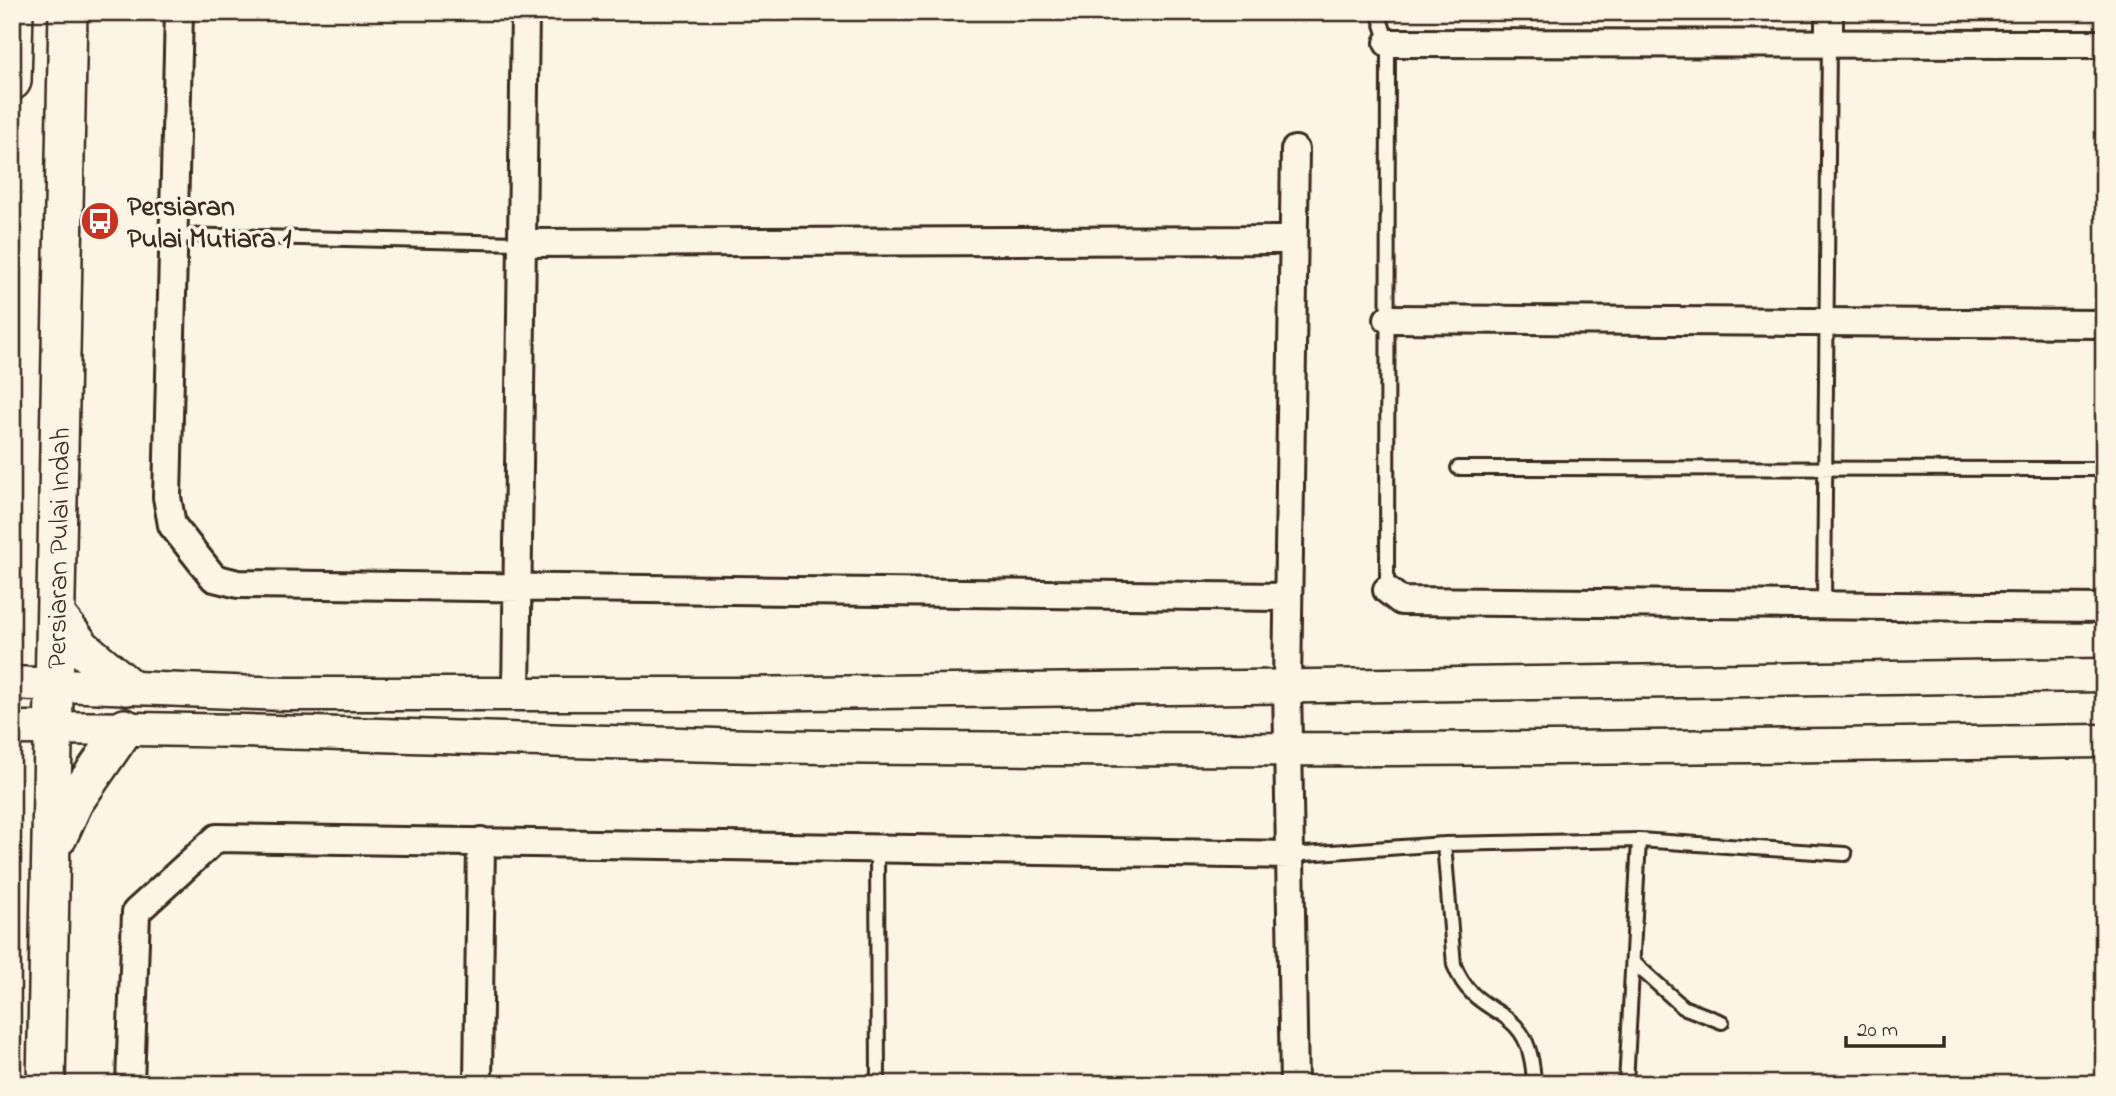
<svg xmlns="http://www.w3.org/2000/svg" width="2116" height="1096" viewBox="0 0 2116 1096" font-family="'Indie Flower',sans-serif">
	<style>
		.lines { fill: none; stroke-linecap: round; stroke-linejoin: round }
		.service-casing { stroke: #3b2a1e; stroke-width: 18 }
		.minor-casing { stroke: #3b2a1e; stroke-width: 32 }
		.tertiary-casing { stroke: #3b2a1e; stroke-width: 37 }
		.secondary-casing { stroke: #3b2a1e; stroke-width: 42 }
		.service { stroke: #fcf5e5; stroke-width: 12 }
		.minor { stroke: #fcf5e5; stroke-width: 26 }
		.tertiary { stroke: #fcf5e5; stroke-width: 32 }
		.secondary { stroke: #fcf5e5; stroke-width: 37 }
		.labels { text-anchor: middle; stroke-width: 7; stroke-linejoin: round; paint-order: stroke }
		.poi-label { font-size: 28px; font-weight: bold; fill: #3b2a1e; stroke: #fcf5e5; text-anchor: start }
		.street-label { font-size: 28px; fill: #3b2a1e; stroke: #fcf5e5 }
	</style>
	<rect width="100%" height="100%" fill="#fcf5e5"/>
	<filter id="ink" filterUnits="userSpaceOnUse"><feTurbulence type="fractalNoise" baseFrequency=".0143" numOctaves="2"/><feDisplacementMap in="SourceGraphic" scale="14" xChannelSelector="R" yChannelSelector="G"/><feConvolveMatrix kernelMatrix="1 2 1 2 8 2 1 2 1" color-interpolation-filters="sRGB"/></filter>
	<g filter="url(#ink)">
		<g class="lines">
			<!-- service casing -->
			<g class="service-casing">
				<path id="service" d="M1378,12L1388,43L1387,590
					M173,235L522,243
					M1458,468L2104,469
					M1824,605L1829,43
					M1639,840L1845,854
					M1444,844L1454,965C1478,1026 1531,997 1534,1084
					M877,848L878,1084
					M1290,855L1444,844L1639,840L1626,1084
					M1633,962L1683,1007L1722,1022"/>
			</g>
			<!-- minor casing -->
			<g class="minor-casing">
				<path id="minor" d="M179,12L167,497L172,525L214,578L238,584L1288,597
					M1829,12V43
					M1388,43L2104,44
					M522,243L1293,240
					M1388,319L2104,324
					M1387,590L1401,601L2104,608
					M516,694L525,12
					M130,1084L136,912L217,838L1290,855
					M478,1084L481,841
					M1294,1084L1287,684L1295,150"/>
			</g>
			<!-- tertiary casing -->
			<g class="tertiary-casing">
				<path id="tertiary" d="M12,683L285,694H742L2104,675
					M12,728C261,728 509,741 758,746C1207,753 1655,748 2104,741"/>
			</g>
			<!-- secondary casing -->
			<g class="secondary-casing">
				<path id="secondary" d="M12,81L14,12
					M56,615L82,648L127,686
					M58,837L74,802L125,728
					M46,1084L68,12"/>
			</g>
			<!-- service -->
			<use href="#service" class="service"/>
			<!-- minor -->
			<use href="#minor" class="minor"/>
			<!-- tertiary -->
			<use href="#tertiary" class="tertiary"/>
			<!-- secondary -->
			<use href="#secondary" class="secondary"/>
		</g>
	</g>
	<!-- icons -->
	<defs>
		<g id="bus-disc" transform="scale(2.0125)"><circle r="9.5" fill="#c8321e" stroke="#fcf5e5"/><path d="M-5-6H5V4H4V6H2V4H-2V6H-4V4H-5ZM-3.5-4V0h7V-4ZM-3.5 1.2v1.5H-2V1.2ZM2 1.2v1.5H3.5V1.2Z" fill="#fff"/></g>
	</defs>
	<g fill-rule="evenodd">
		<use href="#bus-disc" x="100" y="221"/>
	</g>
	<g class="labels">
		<!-- poi labels -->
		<g class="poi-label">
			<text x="127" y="215">Persiaran<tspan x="127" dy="32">Pulai Mutiara 1</tspan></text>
		</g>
		<!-- street labels -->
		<g class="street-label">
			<text transform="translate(57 548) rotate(-89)" y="10">Persiaran Pulai Indah</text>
		</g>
	</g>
	<!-- margin -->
	<rect width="2116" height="1096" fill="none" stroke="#fcf5e5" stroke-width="42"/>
	<rect x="21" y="21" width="2074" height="1054" fill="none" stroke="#3b2a1e" stroke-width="2.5" filter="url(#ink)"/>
	<!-- scale -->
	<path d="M1846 1036v10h98v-10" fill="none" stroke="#3b2a1e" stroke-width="3.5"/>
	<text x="1857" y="1036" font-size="21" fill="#3b2a1e" stroke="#fcf5e5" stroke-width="5" paint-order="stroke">20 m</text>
</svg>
